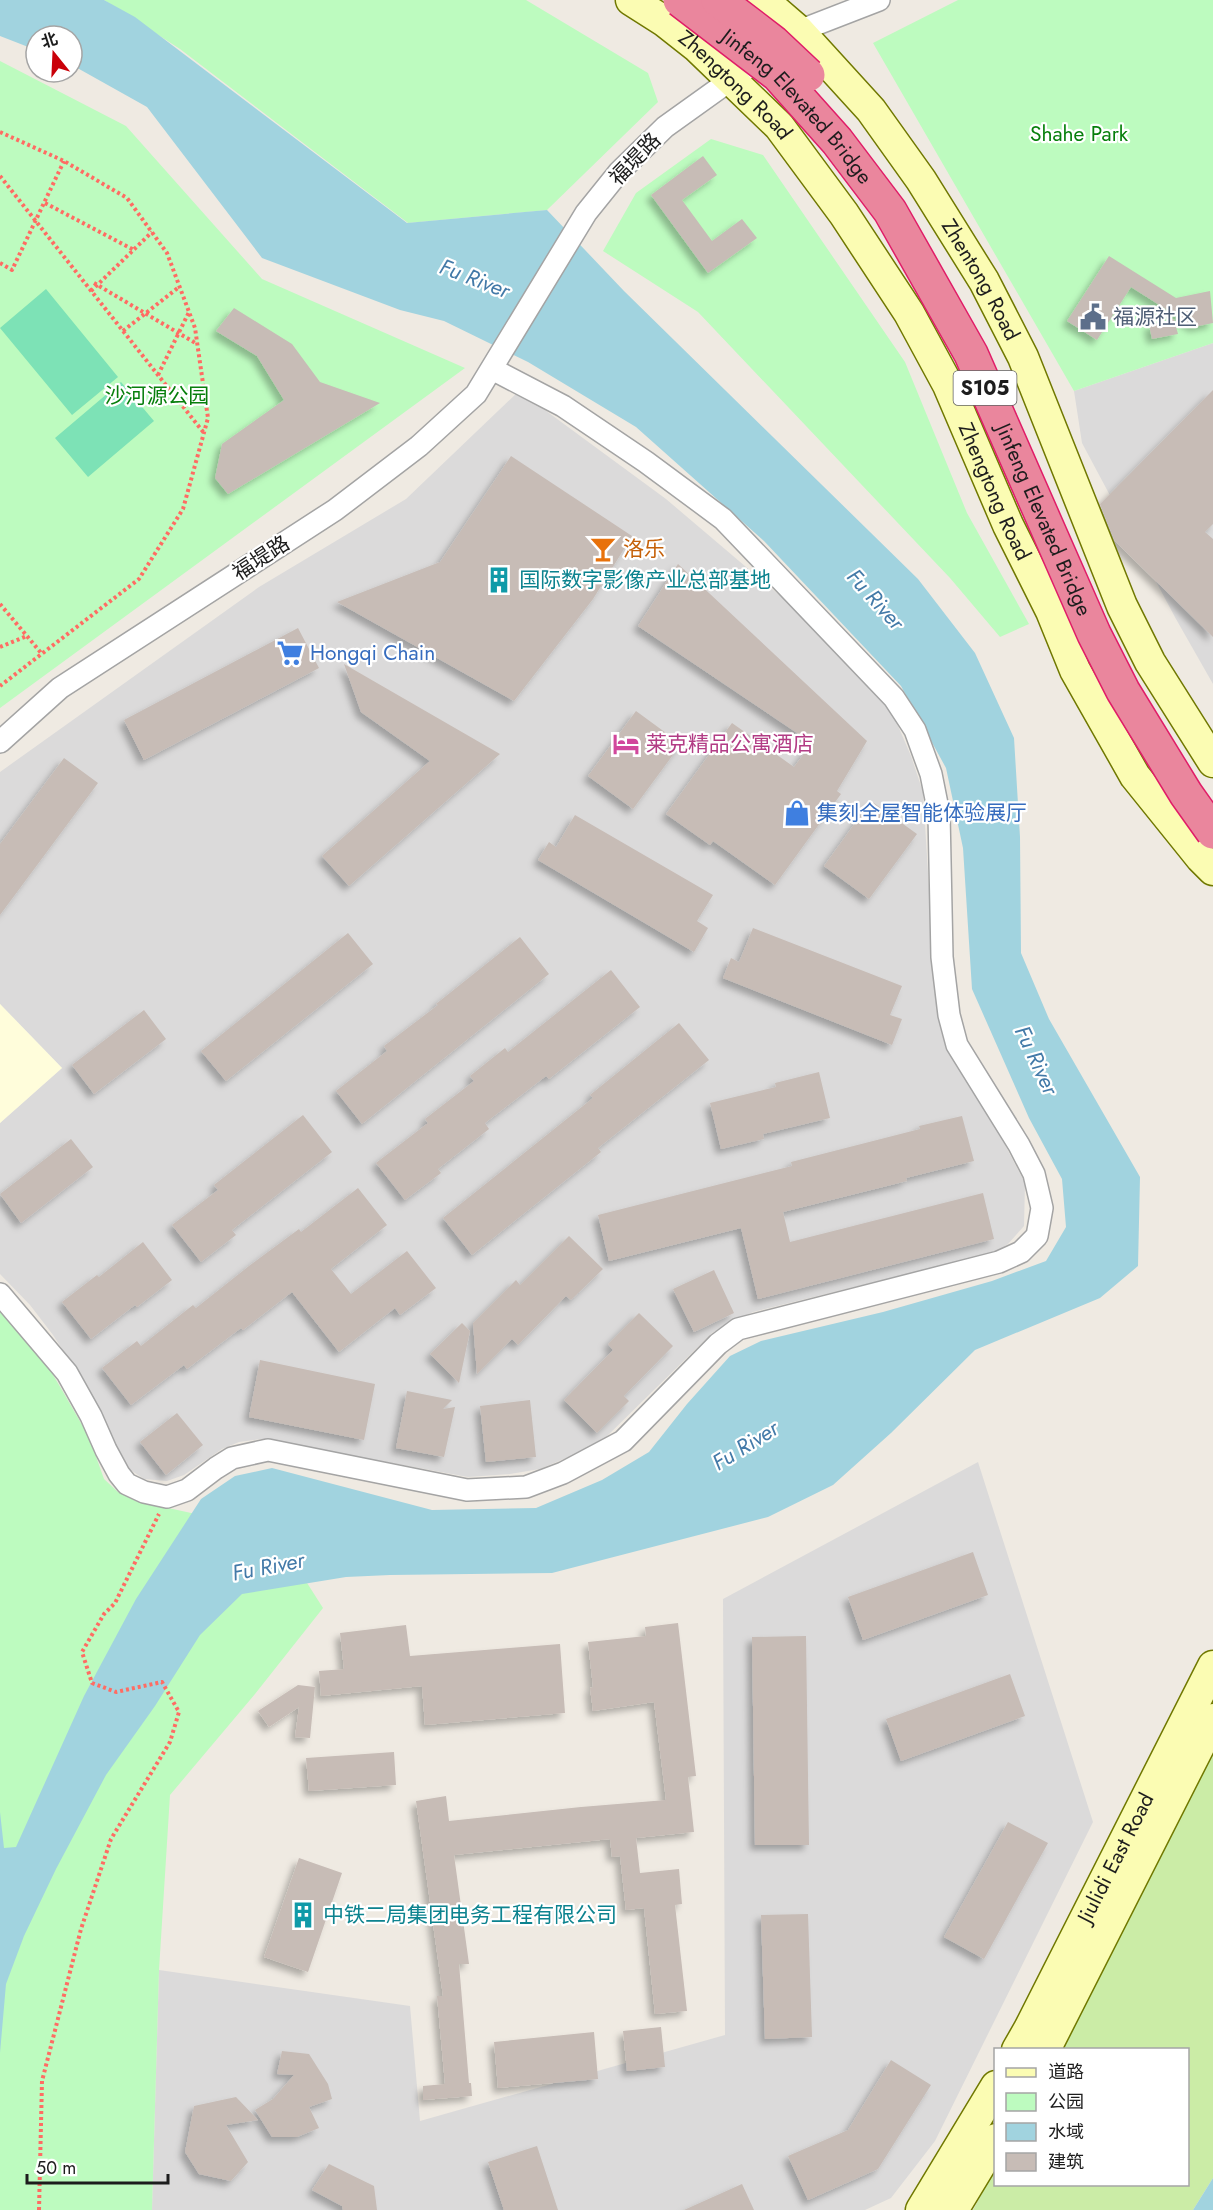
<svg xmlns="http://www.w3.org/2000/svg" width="1213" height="2210" viewBox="0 0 1213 2210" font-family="Jost,'Noto Sans SC',sans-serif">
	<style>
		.residential { fill: #dbdada }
		.education { fill: #fffddb }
		.grass { fill: #cbeca6 }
		.park { fill: #bdfbbf }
		.pitch { fill: #7de2b6 }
		.water { fill: #a1d3df }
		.building { fill: #c7bcb6; filter: url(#shadow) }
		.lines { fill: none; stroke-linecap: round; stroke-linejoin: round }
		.street-casing { stroke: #a4a4a4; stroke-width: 24 }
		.secondary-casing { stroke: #707800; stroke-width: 33 }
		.path { stroke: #ff6c63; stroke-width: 4; stroke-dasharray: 3 3; stroke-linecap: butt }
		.street { stroke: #fff; stroke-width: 21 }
		.secondary { stroke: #fbfcb3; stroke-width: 30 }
		.highway-bridge-casing { stroke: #e01d68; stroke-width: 36; stroke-linecap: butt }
		.highway-bridge { stroke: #ea869d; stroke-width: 33 }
		.labels { text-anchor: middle; stroke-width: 4.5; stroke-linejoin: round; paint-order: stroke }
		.shield { fill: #fff; stroke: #616161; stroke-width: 1.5 }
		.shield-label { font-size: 20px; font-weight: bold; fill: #1d1d1d }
		.street-label { font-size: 21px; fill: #1d1d1d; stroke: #fff }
		.park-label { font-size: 21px; fill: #077f0c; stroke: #fff }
		.service-label { font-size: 21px; fill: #4e5e75; stroke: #fff; text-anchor: start }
		.food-label { font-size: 21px; fill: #c56008; stroke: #fff; text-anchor: start }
		.culture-label { font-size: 21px; fill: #0d838f; stroke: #fff; text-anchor: start }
		.shop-label { font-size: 21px; fill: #366cbe; stroke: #fff; text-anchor: start }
		.hotel-label { font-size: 21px; fill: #b23c85; stroke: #fff; text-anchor: start }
		.water-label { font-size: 22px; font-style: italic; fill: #437aa8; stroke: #fff }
	</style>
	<defs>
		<filter id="shadow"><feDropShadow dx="-5" dy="5" stdDeviation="3" flood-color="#0004"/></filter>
	</defs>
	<rect width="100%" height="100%" fill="#efeae2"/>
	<!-- residential -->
	<path class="residential" d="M1213,343V684L1176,619L1082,443L1074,391Z
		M519,391L666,499L785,600L893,714L911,756L923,792L932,937L969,1076L1025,1183L1024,1226L1008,1244L996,1252L753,1312L733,1321L712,1333L603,1440L578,1453L540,1469L510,1474L468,1477L261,1439L239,1442L222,1449L184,1475L167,1481L144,1479L126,1467L115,1450L103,1418L85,1384L53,1335L30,1305L0,1274V1123L62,1068L0,1004V772L259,587L406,499Z
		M978,1462L1093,1822L935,2141L891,2198L865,2210H152L159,1970L410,2006L420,2121L725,2035L723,1599Z"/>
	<!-- education -->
	<path class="education" d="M0,1004L62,1068L0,1123Z"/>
	<!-- grass -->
	<path class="grass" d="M1213,1742V2178L1193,2210H973L995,2169L996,2184H1188V2050L1057,2049Z"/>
	<!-- park -->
	<path class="park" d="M104,0H526L648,73L658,102L547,210L408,223L180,49Z
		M958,0H1213V343L1074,391L873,43Z
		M0,61L126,126L262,279L465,368L0,708Z
		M711,139L763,155L905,362L967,513L1029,624L1000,637L950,578L698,312L603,251L636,193Z
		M0,1308L36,1346L62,1390L89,1437L104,1479L118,1492L136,1501L274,1531L323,1608L255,1694L170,1795L159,1970L152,2210H0Z"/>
	<!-- pitch -->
	<path class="pitch" d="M46,289L118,377L72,415L0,328Z
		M121,382L154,421L88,477L55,438Z"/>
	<!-- water -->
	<path class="water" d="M0,0H104L135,17L407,223L547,210L624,291L918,579L975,653L1014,738L1020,837L1021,953L1049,1019L1140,1177L1138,1266L1100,1298L975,1350L891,1433L833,1485L768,1517L552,1573L390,1575L346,1577L242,1594L200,1635L155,1706L106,1775L56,1869L24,1936L6,1984L0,2053V1812L4,1848L16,1847L84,1696L136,1599L201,1499L235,1476L272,1468L432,1510L536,1508L602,1480L649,1452L687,1404L730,1356L761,1341L883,1312L992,1281L1046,1261L1066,1227L1062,1179L1029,1118L972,989L963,848L946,768L901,686L764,541L636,427L528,362L444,321L400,310L262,258L147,107L72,65V36H36V50L0,36Z
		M1213,2178V2210H1193Z"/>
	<!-- building -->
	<path class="building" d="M703,156L717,175L682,200L712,241L742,219L757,238L708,273L651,195Z
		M1109,256L1176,298L1210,291L1213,323L1194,327L1131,287L1097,340L1067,321Z
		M234,308L292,344L320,382L380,403L228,494L215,478L222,444L284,400L257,356L216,331Z
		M1174,319L1178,334L1152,339L1149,325Z
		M1213,390V524L1205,532L1213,539V637L1115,541L1100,504Z
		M511,456L632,536L593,599L514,701L337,602L440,562Z
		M678,564L867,741L837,791L841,794L775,885L713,841L710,845L666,814L732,723L794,767L812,743L638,626Z
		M298,628L319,668L144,760L124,720Z
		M344,664L500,754L349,886L322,856L430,761L361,712Z
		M636,711L681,744L633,809L588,776Z
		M64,758L98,783L0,915V844Z
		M871,801L917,834L869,899L824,866Z
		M575,815L713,895L697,921L708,928L694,952L538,860L549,842L556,847Z
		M753,928L902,986L890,1015L902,1019L892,1045L723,978L731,958L739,962Z
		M348,933L373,964L226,1081L201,1051Z
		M520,937L549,974L362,1124L336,1091L387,1051L384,1046L438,1005L436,1004Z
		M611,970L640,1007L549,1079L546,1076L485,1123L489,1129L438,1169L441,1173L405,1200L376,1163L428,1123L425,1119L474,1081L470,1076L505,1048L508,1052Z
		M144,1010L166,1039L94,1094L72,1065Z
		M679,1023L709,1060L598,1148L601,1152L472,1255L443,1218L593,1098L590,1095Z
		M819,1072L830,1118L763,1134L764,1139L721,1149L710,1103L776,1087L775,1083Z
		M303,1115L332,1152L232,1230L236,1235L201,1262L172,1225L218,1190L214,1185Z
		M962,1116L974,1161L906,1178L907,1181L783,1212L790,1242L983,1193L994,1239L758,1299L741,1228L609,1261L598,1215L792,1166L791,1162L920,1129L919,1126Z
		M71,1139L93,1167L21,1223L0,1194Z
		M358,1188L387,1225L331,1269L351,1294L407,1251L436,1288L400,1315L395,1308L339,1352L292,1292L243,1330L241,1328L187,1369L184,1365L131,1405L102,1368L137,1341L141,1346L193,1305L196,1308L249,1266L299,1229L301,1232Z
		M569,1236L603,1269L571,1300L566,1296L518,1345L512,1339L477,1374L473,1323L516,1280L520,1285Z
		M143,1242L172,1280L137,1307L135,1305L91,1339L62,1302L97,1275L99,1277Z
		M714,1270L734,1313L694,1332L673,1289Z
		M639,1313L673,1346L624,1396L629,1401L597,1433L564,1400L613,1350L608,1344Z
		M462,1323L470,1331L459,1383L430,1354Z
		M260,1360L375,1384L364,1440L249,1417Z
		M407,1391L452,1400L443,1409L455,1407L444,1457L396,1448Z
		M530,1400L536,1457L486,1462L480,1406Z
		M177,1413L203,1445L166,1475L140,1442Z
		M973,1552L988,1595L863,1640L848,1597Z
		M678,1623L696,1776L688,1777L694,1832L636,1838L640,1873L679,1869L682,1904L675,1905L687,2011L655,2014L644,1908L626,1910L620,1856L612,1857L610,1839L454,1855L469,1964H459L469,2083H471L472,2096L423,2100V2086L445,2084L437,1996H443L416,1801L446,1796L449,1821L581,1807L666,1800L654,1702L593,1711L590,1688L593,1687L588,1642L646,1636L645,1627Z
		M406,1625L410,1656L560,1644L565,1713L425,1725L422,1686L321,1696L319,1671L344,1669L340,1633Z
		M806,1636L809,1845H755L752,1637Z
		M1010,1674L1025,1716L901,1761L886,1719Z
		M298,1685L315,1687L310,1738L295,1737L299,1707L269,1727L258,1711Z
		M394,1752L396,1785L309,1791L306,1758Z
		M1008,1822L1048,1843L984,1959L944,1937Z
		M299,1858L342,1873L308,1972L264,1957Z
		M808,1914L812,2037L765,2039L761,1915Z
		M661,2027L665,2067L627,2071L623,2031Z
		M594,2032L598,2079L498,2088L494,2042Z
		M282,2051L309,2054L328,2084L332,2099L309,2107L319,2128L297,2137H272L255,2110L273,2099L294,2075L277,2074Z
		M891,2060L931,2085L878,2169L808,2200L788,2156L848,2130Z
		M236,2097L258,2120L226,2125L248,2162L231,2181L199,2174L185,2152L194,2106Z
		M537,2146L558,2210H504L488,2162Z
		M329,2164L374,2186L377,2210H343L342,2206L312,2190Z
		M742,2184L754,2210H684Z"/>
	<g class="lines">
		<!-- street casing -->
		<g class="street-casing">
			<path id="street" d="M0,742L60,688L335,510L419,446L476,394L586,213L619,172L665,127L799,31L879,0
				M0,1294L67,1373L91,1416L106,1450L119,1474L127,1484L144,1492L167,1497L187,1490L216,1468L232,1458L268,1450L467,1490L526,1487L563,1473L623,1441L718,1344L738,1329L999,1262L1021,1252L1037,1236L1042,1208L1034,1174L1019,1145L957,1045L949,1015L942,957L939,814L931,774L915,730L894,698L723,519L646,462L563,406L492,369"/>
		</g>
		<!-- secondary casing -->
		<g class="secondary-casing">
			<g id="secondary">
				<path id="s1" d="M631,0L664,21L697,47L779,126L844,214L909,313L948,385L1008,525L1051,611L1075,670L1135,776L1201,858L1213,870"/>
				<path id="s2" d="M763,0L799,31L871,110L921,180L984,281L1023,357L1122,606L1150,662L1213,762"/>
				<path id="s3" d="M1017,2050L1029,2029L1213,1666"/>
				<path d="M1045,2050L1213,1719"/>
				<path d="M921,2210L996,2086"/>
				<path d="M953,2210L996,2139"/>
			</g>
		</g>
		<!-- path -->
		<path class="path" d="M0,132L64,161L127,198L167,253L195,328L208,418L183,509L139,579L0,686
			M0,176L204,433
			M45,203L134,250
			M0,263L12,270L64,161
			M94,283L197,344
			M91,291L152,232
			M123,331L179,287
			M158,375L189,312
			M0,604L42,654
			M0,647L27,636
			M39,2210L42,2081L81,1929L111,1839L170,1742L179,1712L162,1682L116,1692L92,1683L82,1652L104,1614L115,1603L159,1514"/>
		<!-- street -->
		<use href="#street" class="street"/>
		<!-- secondary -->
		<use href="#secondary" class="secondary"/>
		<!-- highway-bridge casing -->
		<g class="highway-bridge-casing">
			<g id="highway-bridge">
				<path id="s4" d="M680,0L778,75L837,141L890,211L971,354L1094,634L1123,691L1186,794L1213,832"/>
				<path d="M718,0L773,42L808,75"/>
			</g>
		</g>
		<!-- highway-bridge -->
		<use href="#highway-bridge" class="highway-bridge"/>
	</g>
	<!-- icons -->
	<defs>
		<g id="civic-bare" transform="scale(2.07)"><path d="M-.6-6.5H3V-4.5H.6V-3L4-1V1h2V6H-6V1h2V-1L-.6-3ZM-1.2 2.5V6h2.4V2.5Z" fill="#5c6f8a" stroke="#fff" stroke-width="2.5" paint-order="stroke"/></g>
		<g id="bar-bare" transform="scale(2.07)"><path d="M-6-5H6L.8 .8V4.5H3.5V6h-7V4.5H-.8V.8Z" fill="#e8710a" stroke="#fff" stroke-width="2.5" paint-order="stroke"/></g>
		<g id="building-bare" transform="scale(2.07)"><path d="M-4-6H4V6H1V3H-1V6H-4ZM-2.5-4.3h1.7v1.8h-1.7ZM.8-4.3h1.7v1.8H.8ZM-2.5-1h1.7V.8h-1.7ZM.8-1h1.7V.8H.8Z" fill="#0f9aa8" stroke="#fff" stroke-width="2.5" paint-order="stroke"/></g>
		<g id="supermarket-bare" transform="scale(2.07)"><path d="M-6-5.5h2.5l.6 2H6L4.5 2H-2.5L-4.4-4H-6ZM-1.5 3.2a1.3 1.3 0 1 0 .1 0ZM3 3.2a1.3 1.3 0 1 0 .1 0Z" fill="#3f7fe0" stroke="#fff" stroke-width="2.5" paint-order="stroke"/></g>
		<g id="hotel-bare" transform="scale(2.07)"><path d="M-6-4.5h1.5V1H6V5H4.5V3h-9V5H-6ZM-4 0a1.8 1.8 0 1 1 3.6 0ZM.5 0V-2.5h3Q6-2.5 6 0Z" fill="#d1479c" stroke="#fff" stroke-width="2.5" paint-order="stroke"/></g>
		<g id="shop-bare" transform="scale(2.07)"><path d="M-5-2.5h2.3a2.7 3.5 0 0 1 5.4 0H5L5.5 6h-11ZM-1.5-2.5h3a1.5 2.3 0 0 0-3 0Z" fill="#3f7fe0" stroke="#fff" stroke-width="2.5" paint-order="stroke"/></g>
	</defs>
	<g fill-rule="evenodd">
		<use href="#civic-bare" x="1093" y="317"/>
		<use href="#bar-bare" x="603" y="549"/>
		<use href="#building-bare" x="499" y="580"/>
		<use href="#supermarket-bare" x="290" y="653"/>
		<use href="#hotel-bare" x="626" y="744"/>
		<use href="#shop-bare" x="797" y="813"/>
		<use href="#building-bare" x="303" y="1915"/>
	</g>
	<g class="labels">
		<!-- shield labels -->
		<rect class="shield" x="953.5" y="371" width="63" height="34" rx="4.5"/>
		<g class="shield-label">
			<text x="985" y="395">S105</text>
		</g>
		<!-- street labels -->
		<g class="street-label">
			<text dy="7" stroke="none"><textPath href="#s1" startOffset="135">Zhengtong Road</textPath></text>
			<text dy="7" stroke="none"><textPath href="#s4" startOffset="159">Jinfeng Elevated Bridge</textPath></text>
			<text transform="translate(635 159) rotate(-46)" y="7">福堤路</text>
			<text dy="7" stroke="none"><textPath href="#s2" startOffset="357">Zhentong Road</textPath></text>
			<text dy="7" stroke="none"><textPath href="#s1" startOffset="621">Zhengtong Road</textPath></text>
			<text dy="7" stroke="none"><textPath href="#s4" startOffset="645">Jinfeng Elevated Bridge</textPath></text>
			<text transform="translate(261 558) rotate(-33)" y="7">福堤路</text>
			<text dy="7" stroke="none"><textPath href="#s3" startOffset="216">Jiulidi East Road</textPath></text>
		</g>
		<!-- park labels -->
		<g class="park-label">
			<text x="1079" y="141">Shahe Park</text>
			<text x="157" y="403">沙河源公园</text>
		</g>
		<!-- service labels -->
		<g class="service-label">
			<text x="1113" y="324">福源社区</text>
		</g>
		<!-- food labels -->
		<g class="food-label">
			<text x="623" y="556">洛乐</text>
		</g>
		<!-- culture labels -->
		<g class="culture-label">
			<text x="519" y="587">国际数字影像产业总部基地</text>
			<text x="323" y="1922">中铁二局集团电务工程有限公司</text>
		</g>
		<!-- shop labels -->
		<g class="shop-label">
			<text x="310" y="660">Hongqi Chain</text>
			<text x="817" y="820">集刻全屋智能体验展厅</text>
		</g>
		<!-- hotel labels -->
		<g class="hotel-label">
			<text x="646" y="751">莱克精品公寓酒店</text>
		</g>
		<!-- water labels -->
		<g class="water-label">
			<text transform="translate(475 278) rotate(21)" y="8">Fu River</text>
			<text transform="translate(876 599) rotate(48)" y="8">Fu River</text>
			<text transform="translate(1037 1060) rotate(65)" y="8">Fu River</text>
			<text transform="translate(745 1445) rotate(-32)" y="8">Fu River</text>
			<text transform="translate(268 1566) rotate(-11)" y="8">Fu River</text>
		</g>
	</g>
	<!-- legend -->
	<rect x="994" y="2048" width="195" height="138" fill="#ffffff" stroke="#a5a5a5" stroke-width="1.5"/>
	<rect x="1006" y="2068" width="30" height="9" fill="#fbfcb3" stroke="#a5a5a5" stroke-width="1.5"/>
	<text x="1048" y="2078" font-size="18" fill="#1d1d1d">道路</text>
	<rect x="1006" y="2093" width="30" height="18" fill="#bdfbbf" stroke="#a5a5a5" stroke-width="1.5"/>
	<text x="1048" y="2108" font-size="18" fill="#1d1d1d">公园</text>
	<rect x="1006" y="2123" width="30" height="18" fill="#a1d3df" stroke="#a5a5a5" stroke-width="1.5"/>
	<text x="1048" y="2138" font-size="18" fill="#1d1d1d">水域</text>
	<rect x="1006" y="2153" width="30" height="18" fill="#c7bcb6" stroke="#a5a5a5" stroke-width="1.5"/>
	<text x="1048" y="2168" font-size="18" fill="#1d1d1d">建筑</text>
	<!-- north arrow -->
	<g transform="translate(54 54) rotate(342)"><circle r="28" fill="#ffffff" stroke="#a5a5a5" stroke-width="1.5"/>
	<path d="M0-4.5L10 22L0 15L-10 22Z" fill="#ca0009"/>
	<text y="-9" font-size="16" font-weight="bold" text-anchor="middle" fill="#1d1d1d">北</text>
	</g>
	<!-- scale -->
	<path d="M27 2174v9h141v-9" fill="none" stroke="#1d1d1d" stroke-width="3"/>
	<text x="36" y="2174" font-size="18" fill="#1d1d1d" stroke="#ffffff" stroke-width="4.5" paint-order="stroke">50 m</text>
</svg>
